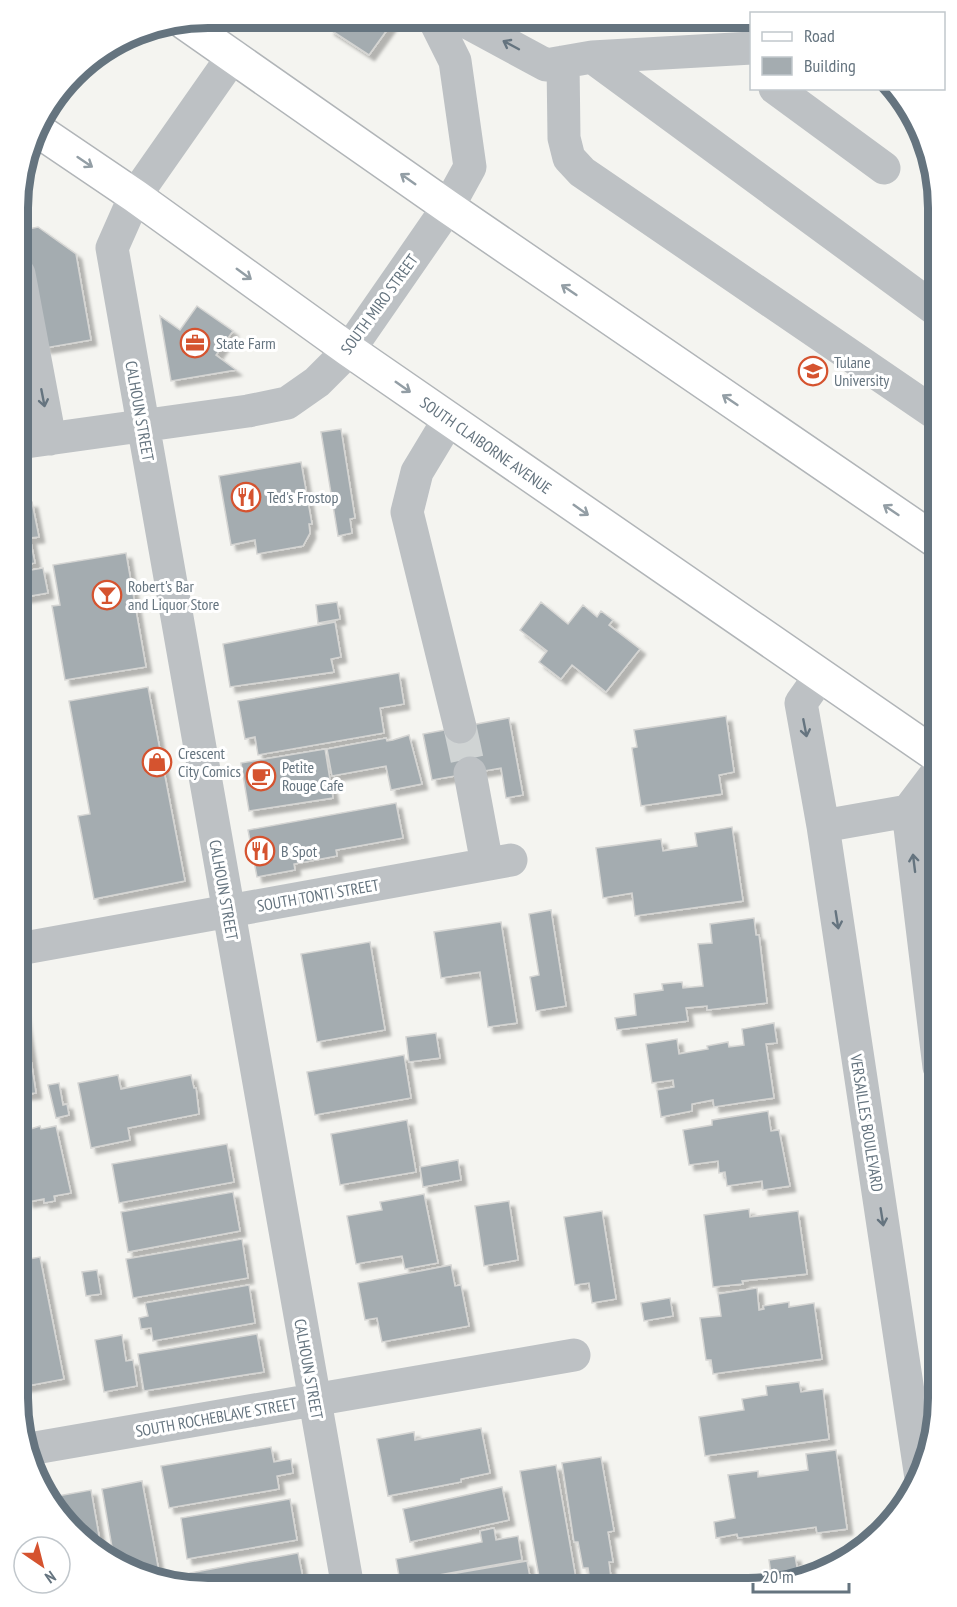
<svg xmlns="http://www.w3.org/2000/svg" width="957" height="1607" viewBox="0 0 957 1607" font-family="'PT Sans Narrow',sans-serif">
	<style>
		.building { fill: #a4acb0; stroke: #d5d5d3; stroke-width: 1.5; filter: url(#shadow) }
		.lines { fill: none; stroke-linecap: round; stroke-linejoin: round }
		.minor-tunnel { stroke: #d0d4d4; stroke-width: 33; stroke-dasharray: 33 16; stroke-linecap: butt }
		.major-casing { stroke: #b1b5b8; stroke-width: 36 }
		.minor { stroke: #bdc1c4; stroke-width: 33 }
		.major { stroke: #fff; stroke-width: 33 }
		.oneway { stroke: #65747f }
		.oneway2 { stroke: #939ea5 }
		.labels { text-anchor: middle; stroke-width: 6; stroke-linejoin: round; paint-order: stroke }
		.street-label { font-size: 16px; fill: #65747f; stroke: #fff }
		.poi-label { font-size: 16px; fill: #65747f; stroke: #fff; text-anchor: start }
		.rim { fill: none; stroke: #65747f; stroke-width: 8 }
	</style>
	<defs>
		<filter id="shadow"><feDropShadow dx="5.5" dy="5.5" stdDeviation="1.5" flood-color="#0004"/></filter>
	</defs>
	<rect width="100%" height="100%" fill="#f4f4f0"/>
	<!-- building -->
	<path class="building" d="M329,18L386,19L392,23L369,55L329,29L331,25L327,21Z
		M38,227L76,254L91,340L45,348L24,230Z
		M197,306L233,331L216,355L236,370L171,381L160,316L180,330Z
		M19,384L25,405L19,406Z
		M341,429L355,518L350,519L352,533L338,536L321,432Z
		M301,462L312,524H309L310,533L303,546L257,554L255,540L231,545L219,476Z
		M32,502L39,537L30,538L35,563L19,566V504Z
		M126,553L146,667L65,680L52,606L60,605L53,565Z
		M43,568L48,593L19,598V572Z
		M337,602L340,619L318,623L316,605Z
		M541,602L568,624L583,605L597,617L601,611L613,620L609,625L640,649L606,692L572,665L561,679L539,662L547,651L520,630Z
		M335,622L341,657L331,659L334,672L230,687L223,644Z
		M399,673L404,704L380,708L384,733L258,755L255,737L245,739L238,701Z
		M148,687L185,881L94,899L78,816L90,814L69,701Z
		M726,716L734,772L719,775L722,794L641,806L632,748L637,747L634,730Z
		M509,718L523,795L506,798L501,768L432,780L423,734Z
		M409,735L422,784L391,790L386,766L332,776L327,749L386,738L387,741L393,740Z
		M325,749L333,798L249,811L241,763Z
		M396,803L403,838L336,850L337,856L294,864L295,870L257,877L248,830Z
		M732,827L743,901L635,916L632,893L603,898L596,848L661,839L663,851L697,846L695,833Z
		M551,910L566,1006L536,1011L530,977L539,975L529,914Z
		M754,918L756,935H759L767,1003L707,1010V1006L686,1008L688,1021L617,1030L615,1018L636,1015L634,994L663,990L662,984L682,982L683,988L703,986L698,944L712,943L710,924Z
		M501,922L517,1023L488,1027L480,972L441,978L434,932Z
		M370,942L385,1030L317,1042L301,954Z
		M22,1001L36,1093L18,1095L19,1002Z
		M774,1023L777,1043L766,1044L774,1098L714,1107L713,1100L692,1104V1111L661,1117L657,1090L674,1087L673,1080L652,1083L646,1044L677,1039L679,1054L708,1049L707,1046L728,1042L729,1047L744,1045L742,1029Z
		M436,1033L440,1058L409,1062L406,1037Z
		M404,1055L411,1098L315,1115L307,1072Z
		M118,1075L121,1089L191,1075L194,1088H196L199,1114L128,1128L130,1140L91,1148L78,1083Z
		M59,1083L63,1105L67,1104L69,1115L56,1118L48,1085Z
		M768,1111L771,1131L779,1130L790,1186L763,1190L762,1181L727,1186L725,1172L719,1173L718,1161L689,1165L683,1130L712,1125V1120Z
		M407,1120L416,1172L340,1185L331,1134Z
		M40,1126L41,1129L56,1126L71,1193L54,1196L55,1201L44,1203V1199L28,1202L18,1158V1133Z
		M227,1144L234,1182L119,1203L112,1164Z
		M458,1160L461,1180L423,1187L420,1167Z
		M18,1169L23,1193L20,1194L23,1205L18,1206Z
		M233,1192L240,1231L128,1252L121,1212Z
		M424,1194L438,1263L405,1269L402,1256L356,1264L347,1216L382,1210L380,1202Z
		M509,1201L518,1260L484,1266L475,1206Z
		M749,1209L750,1217L798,1211L807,1274L742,1281L743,1284L713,1287L704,1215Z
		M602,1211L616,1299L592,1303L589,1283L575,1285L564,1217Z
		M242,1239L248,1278L133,1298L126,1259Z
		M40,1257L64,1379L22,1387L18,1368V1261Z
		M451,1265L455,1286L461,1285L469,1326L382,1342L377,1318L365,1320L358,1283Z
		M97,1270L101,1294L86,1296L82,1272Z
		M249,1285L255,1323L153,1341L151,1328L141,1329L139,1318L148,1316L145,1303Z
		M757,1288L759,1310L764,1309L763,1306L789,1302V1307L814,1303L822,1359L713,1374L711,1360H706L700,1318L721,1316L718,1294Z
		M670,1298L673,1316L644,1321L641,1303Z
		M257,1334L264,1372L144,1391L138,1354Z
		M122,1335L126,1361L133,1360L137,1386L104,1392L95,1340Z
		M799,1382L801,1392L823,1389L829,1439L705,1456L699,1417L744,1410L742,1399L767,1395L766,1386Z
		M481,1428L490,1473L461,1479V1482L388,1496L377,1439L414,1432L415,1440Z
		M271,1447L274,1462L291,1459L293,1473L277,1476L279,1489L169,1508L161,1466Z
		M836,1450L847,1529L817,1533L816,1527L738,1538L737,1534L716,1538L714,1522L735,1518L728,1475L758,1471V1477L808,1470L806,1454Z
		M601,1457L614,1531L608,1532L613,1562H609L611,1578L590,1582L588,1568H583L578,1542H574L562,1463Z
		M556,1465L577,1584L541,1588L520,1471Z
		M142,1481L160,1577L114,1559L102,1489Z
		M502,1487L509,1520L410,1542L403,1509Z
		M91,1490L102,1553L92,1549L52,1497Z
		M290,1499L297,1540L187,1559L181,1518Z
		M494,1528L496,1540L518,1536L522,1560L400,1582L396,1559L482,1542L480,1531Z
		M298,1553L305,1588L193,1587L190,1573Z
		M795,1556L797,1567L839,1561L821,1575L775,1584L772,1581L769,1560Z
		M527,1561L532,1588H436L434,1577Z"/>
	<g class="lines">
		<!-- minor-tunnel -->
		<path class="minor-tunnel" d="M460,727L470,773"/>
		<!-- major casing -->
		<g class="major-casing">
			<path id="major" d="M185,23L448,207L939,543
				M36,129L135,196L349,350L939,757"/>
		</g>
		<!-- minor -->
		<path class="minor" d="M461,19L546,65L592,57L939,312
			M233,56L135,196L112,248L348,1588
			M592,57L752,48
			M563,62L564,138L569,158L582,172L939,416
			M775,88L884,168
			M19,274L50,439
			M449,419L417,472L407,512L460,727
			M19,443L248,411L287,403L317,382L349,350L448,207L470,167L455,61L434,19
			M820,676L801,703L823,826L921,1478
			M470,773L487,864
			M823,826L908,811
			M19,949L511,860
			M939,1067L908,811L939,770
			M35,1448L574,1355"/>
		<!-- major -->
		<use href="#major" class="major"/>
	</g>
	<!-- one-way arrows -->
	<defs><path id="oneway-shaft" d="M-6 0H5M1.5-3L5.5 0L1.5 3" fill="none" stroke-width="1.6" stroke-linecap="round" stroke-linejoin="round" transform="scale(1.5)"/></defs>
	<g class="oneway">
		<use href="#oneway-shaft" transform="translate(511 45) rotate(-152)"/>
		<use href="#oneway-shaft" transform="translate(43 398) rotate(79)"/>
		<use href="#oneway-shaft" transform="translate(805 728) rotate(79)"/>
		<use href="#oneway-shaft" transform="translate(914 863) rotate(-97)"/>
		<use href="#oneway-shaft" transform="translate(837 920) rotate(81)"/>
		<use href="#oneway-shaft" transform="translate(882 1217) rotate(81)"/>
	</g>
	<g class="oneway2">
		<use href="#oneway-shaft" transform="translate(85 162) rotate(34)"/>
		<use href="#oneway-shaft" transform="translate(408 179) rotate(-145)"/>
		<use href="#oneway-shaft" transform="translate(244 274) rotate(36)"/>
		<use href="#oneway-shaft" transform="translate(569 290) rotate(-146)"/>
		<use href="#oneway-shaft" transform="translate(403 387) rotate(35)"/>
		<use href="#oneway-shaft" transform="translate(730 400) rotate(-146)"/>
		<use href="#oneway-shaft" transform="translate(581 510) rotate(35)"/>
		<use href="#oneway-shaft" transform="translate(891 510) rotate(-146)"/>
	</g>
	<!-- icons -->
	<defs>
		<g id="office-ring" transform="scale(1.5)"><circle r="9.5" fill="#fff" stroke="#d5532f" stroke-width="1.5"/><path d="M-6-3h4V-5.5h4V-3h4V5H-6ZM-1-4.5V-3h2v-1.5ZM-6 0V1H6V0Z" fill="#d5532f"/></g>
		<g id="university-ring" transform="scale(1.5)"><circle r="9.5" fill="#fff" stroke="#d5532f" stroke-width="1.5"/><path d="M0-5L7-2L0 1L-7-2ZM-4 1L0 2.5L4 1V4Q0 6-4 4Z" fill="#d5532f"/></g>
		<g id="restaurant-ring" transform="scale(1.5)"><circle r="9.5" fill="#fff" stroke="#d5532f" stroke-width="1.5"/><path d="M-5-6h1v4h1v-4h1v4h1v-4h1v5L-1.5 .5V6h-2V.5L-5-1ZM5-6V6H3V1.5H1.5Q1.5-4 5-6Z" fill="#d5532f"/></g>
		<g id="bar-ring" transform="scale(1.5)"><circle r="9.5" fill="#fff" stroke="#d5532f" stroke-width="1.5"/><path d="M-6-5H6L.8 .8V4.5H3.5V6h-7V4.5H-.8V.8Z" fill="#d5532f"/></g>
		<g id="shop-ring" transform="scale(1.5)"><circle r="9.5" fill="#fff" stroke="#d5532f" stroke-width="1.5"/><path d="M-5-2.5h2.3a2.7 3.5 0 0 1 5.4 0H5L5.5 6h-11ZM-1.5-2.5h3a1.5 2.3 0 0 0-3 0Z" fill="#d5532f"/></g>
		<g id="cafe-ring" transform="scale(1.5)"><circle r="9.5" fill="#fff" stroke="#d5532f" stroke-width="1.5"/><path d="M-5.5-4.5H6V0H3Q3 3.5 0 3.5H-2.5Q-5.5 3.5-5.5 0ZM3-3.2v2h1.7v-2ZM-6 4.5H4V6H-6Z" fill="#d5532f"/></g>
	</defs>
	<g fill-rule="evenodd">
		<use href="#office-ring" x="195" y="343"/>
		<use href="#university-ring" x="813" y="371"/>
		<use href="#restaurant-ring" x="246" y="497"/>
		<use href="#bar-ring" x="107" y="595"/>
		<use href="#shop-ring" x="157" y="762"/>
		<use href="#cafe-ring" x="261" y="776"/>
		<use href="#restaurant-ring" x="260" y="851"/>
	</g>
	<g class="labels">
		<!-- street labels -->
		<g class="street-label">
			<text transform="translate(379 304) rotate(-54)" y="6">SOUTH MIRO STREET</text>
			<text transform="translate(140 411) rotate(80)" y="6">CALHOUN STREET</text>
			<text transform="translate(486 445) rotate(35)" y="6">SOUTH CLAIBORNE AVENUE</text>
			<text transform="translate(224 890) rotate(80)" y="6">CALHOUN STREET</text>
			<text transform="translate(318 895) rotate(-10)" y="6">SOUTH TONTI STREET</text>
			<text transform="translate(867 1123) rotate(81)" y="6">VERSAILLES BOULEVARD</text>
			<text transform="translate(309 1369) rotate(80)" y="6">CALHOUN STREET</text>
			<text transform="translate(216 1417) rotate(-10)" y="6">SOUTH ROCHEBLAVE STREET</text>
		</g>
		<!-- poi labels -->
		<g class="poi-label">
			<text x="216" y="349">State Farm</text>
			<text x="834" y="368">Tulane<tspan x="834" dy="18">University</tspan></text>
			<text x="267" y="503">Ted's Frostop</text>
			<text x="128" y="592">Robert's Bar<tspan x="128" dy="18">and Liquor Store</tspan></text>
			<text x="178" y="759">Crescent<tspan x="178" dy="18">City Comics</tspan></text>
			<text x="282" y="773">Petite<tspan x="282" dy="18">Rouge Cafe</tspan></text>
			<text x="281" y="857">B Spot</text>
		</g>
	</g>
	<!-- crop -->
	<path d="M0 0H957V1607H0ZM208 28H748A180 180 0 0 1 928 208V1398A180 180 0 0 1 748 1578H208A180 180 0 0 1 28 1398V208A180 180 0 0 1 208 28Z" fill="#fff" fill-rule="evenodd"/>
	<path class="rim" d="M208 28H748A180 180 0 0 1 928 208V1398A180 180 0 0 1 748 1578H208A180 180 0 0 1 28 1398V208A180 180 0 0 1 208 28Z"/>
	<!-- legend -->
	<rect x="750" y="12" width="195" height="78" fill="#ffffff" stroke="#c1c7cc" stroke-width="1.5"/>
	<rect x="762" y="32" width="30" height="9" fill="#ffffff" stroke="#c1c7cc" stroke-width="1.5"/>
	<text x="804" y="42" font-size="18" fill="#65747f">Road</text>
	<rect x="762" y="57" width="30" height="18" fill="#a4acb0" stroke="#c1c7cc" stroke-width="1.5"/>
	<text x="804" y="72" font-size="18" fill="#65747f">Building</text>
	<!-- north arrow -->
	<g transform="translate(42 1565) rotate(145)"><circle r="28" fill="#ffffff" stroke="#c1c7cc" stroke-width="1.5"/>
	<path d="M0-4.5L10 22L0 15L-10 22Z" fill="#d5532f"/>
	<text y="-9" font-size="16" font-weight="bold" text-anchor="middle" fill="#65747f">N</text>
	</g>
	<!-- scale -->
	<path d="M753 1583v9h96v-9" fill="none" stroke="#65747f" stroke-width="3"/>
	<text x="762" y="1583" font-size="18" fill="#65747f" stroke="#ffffff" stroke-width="4.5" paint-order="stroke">20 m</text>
</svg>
